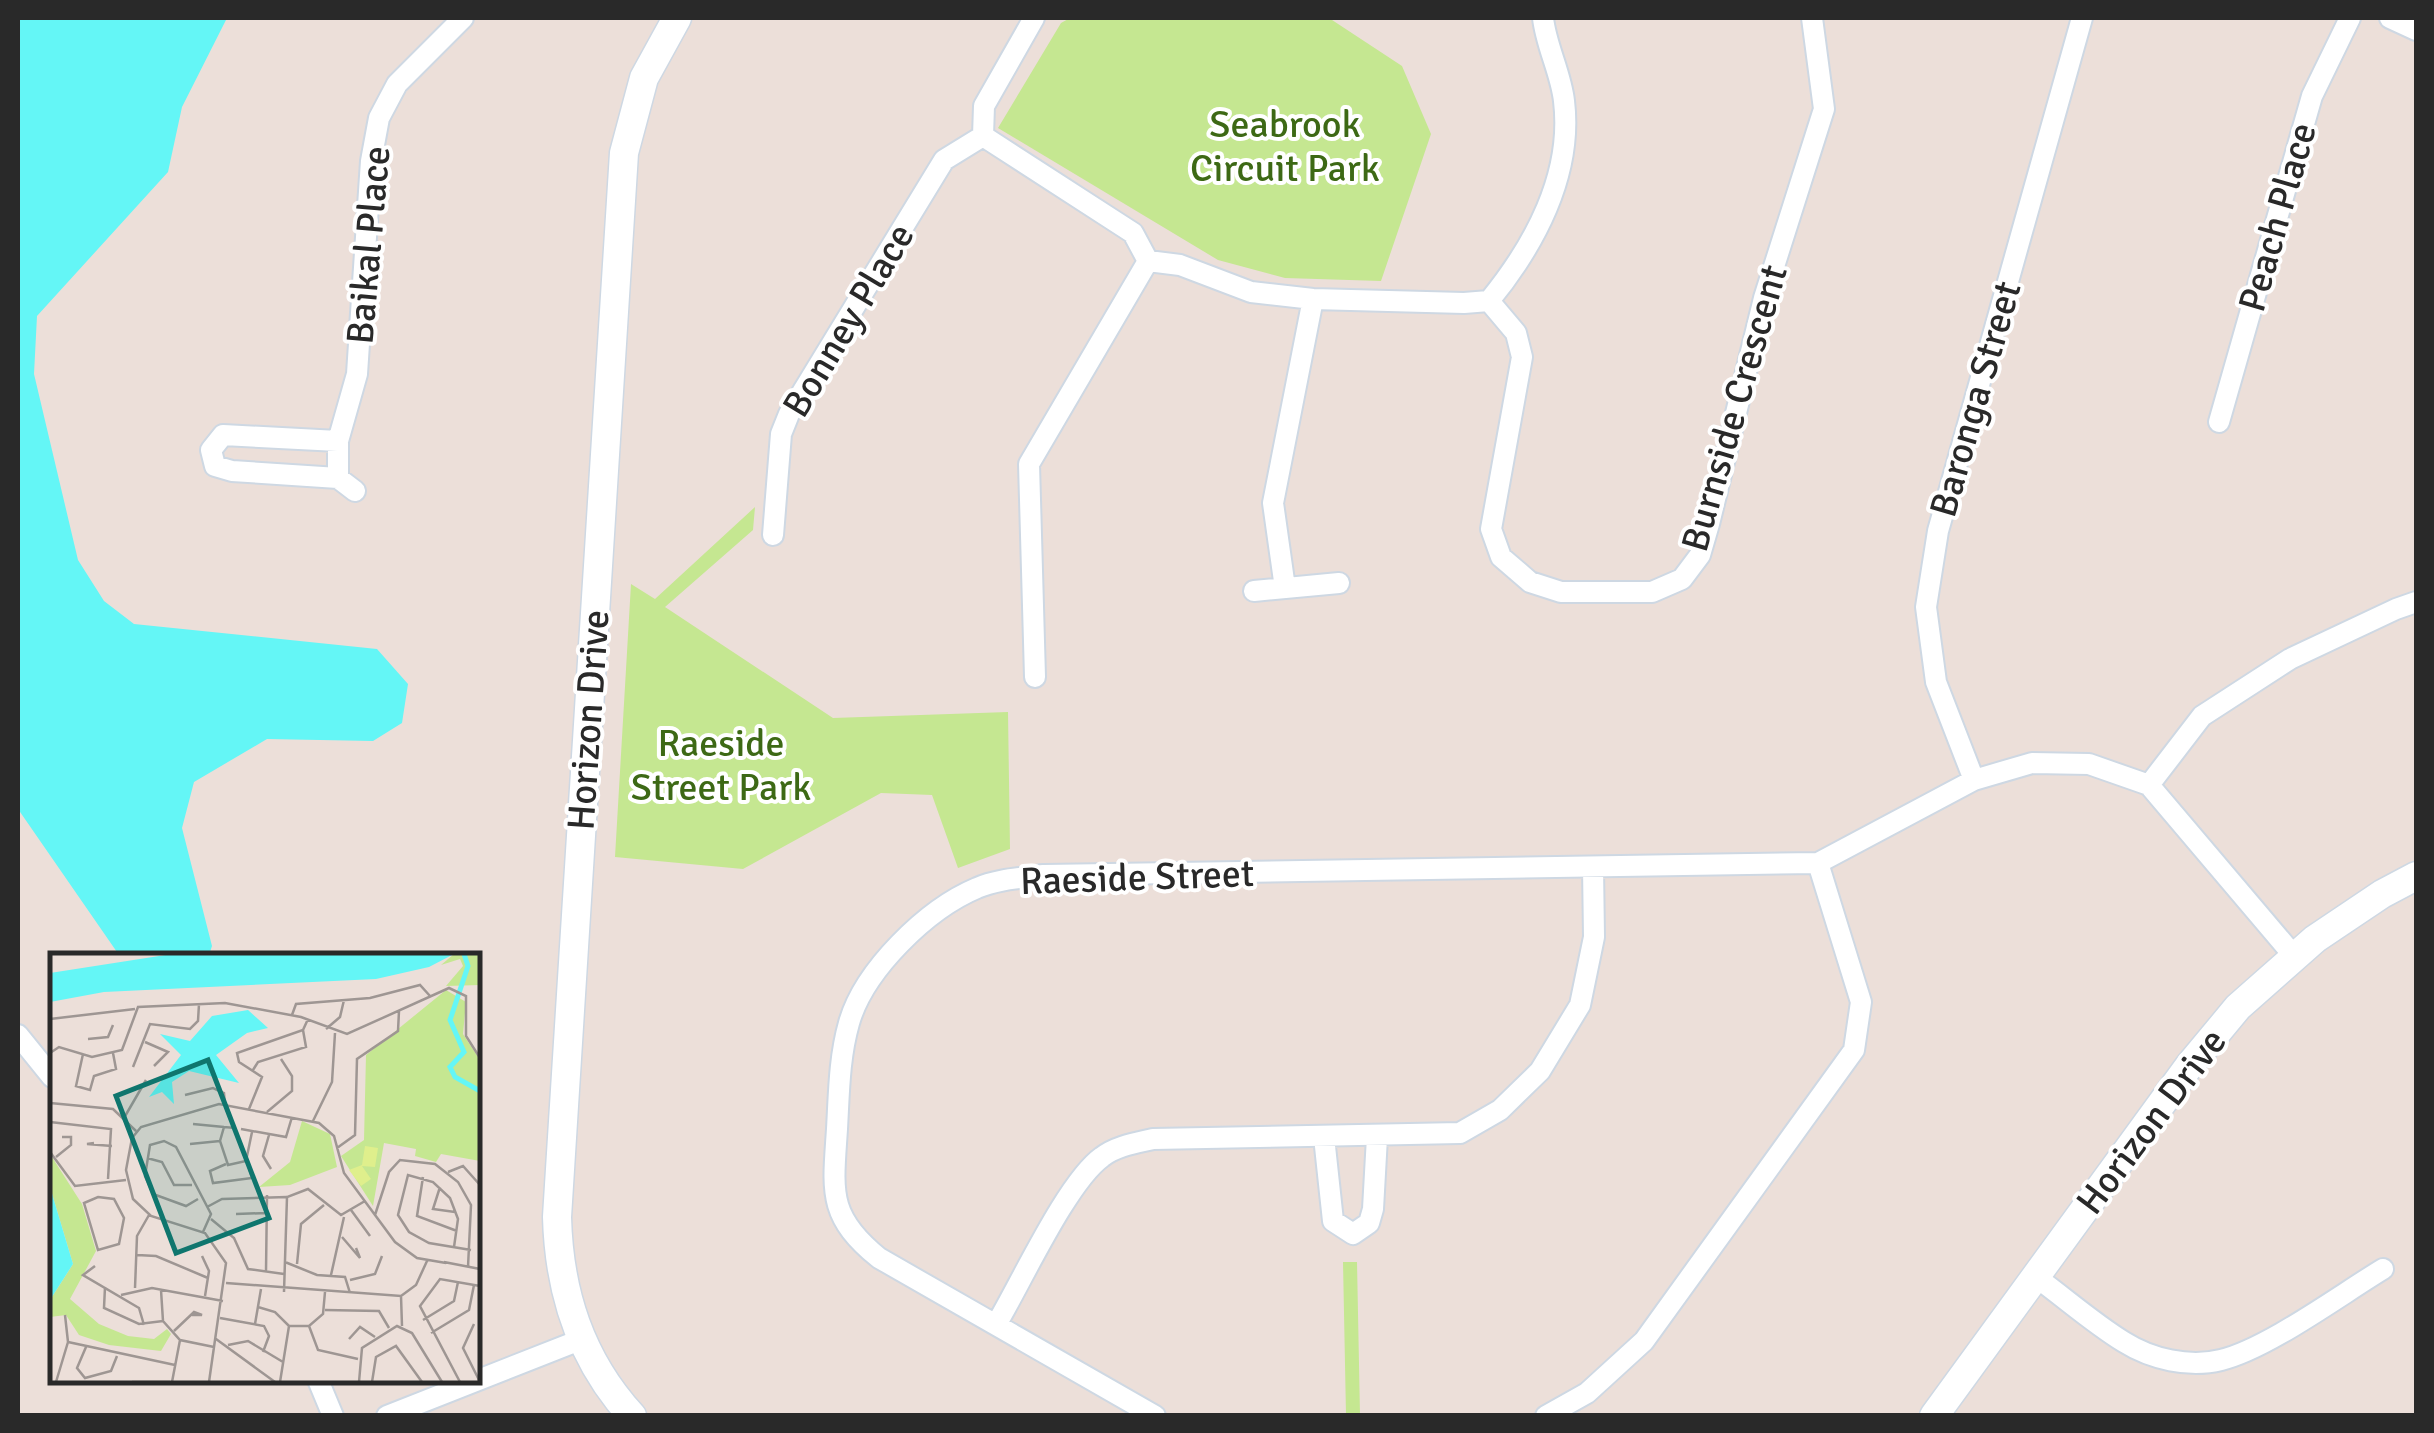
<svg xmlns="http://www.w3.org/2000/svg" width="2434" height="1433" viewBox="0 0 2434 1433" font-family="Signika,sans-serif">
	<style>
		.green { fill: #c5e791 }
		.water { fill: #64f6f6 }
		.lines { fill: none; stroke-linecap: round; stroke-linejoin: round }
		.street-casing { stroke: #ced8e3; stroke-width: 24 }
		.secondary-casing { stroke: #ced8e3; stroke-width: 31 }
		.street { stroke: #fff; stroke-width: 20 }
		.secondary { stroke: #fff; stroke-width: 28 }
		.labels { text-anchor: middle; stroke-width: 8; stroke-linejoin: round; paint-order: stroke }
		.park-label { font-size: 38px; fill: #3d6915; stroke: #fff }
		.street-label { font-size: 38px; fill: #292929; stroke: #fff }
		.inset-river { fill: none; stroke: #64f6f6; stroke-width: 5 }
		.inset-road { fill: none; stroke: #9e9693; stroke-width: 2.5 }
		.view { fill: #0f766e; fill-opacity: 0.15; stroke: #0f766e; stroke-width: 5 }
		.inset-edge { fill: none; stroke: #292929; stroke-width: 5 }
	</style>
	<rect width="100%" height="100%" fill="#ecdfd9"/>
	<!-- green -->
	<path class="green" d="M1070,18H1329L1402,66L1431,134L1381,281L1285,278L1218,260L998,128L1061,23Z
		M755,507L753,530L665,607L833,718L1008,712L1010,849L958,868L932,795L881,793L743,869L615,857L631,584L655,599Z
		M1343,1262H1357L1360,1415H1346Z"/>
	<!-- water -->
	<path class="water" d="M18,18H227L182,107L168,172L37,316L34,374L78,560L104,601L134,624L377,649L408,684L402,723L373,741L267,739L194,782L182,828L212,946L209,955H119L18,809Z"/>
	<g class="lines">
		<!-- street casing -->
		<g class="street-casing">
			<path id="street" d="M1034,18L984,106L983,136L1133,233L1148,261L1180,265L1251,292L1313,299L1464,303L1489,301C1534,246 1573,175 1564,101C1561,73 1546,46 1543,18
				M2390,18L2416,30
				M1489,301L1516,333L1522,357L1491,529L1501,557L1530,582L1561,592H1652L1682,579L1700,555L1709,524L1764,298L1824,109L1812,18
				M2219,422L2312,96L2350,18
				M338,478L232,471L215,466L211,450L223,435L338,441
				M355,491L338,478V441L357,374L371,161L379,118L397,84L463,18
				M773,535L781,434L789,414L944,160L983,136
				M1285,588L1273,503L1313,299
				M1254,591L1339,583
				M1035,677L1029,464L1148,261
				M1974,780L1936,682L1926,607L1938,531L2082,18
				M2149,785L2202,716L2290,659L2396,609L2416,602
				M18,1035L52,1077
				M1324,1137L1333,1221L1353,1234L1369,1223L1373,1209L1377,1137
				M2036,1277C2065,1298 2093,1323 2124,1342C2151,1359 2189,1368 2221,1360C2267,1349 2340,1295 2383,1269
				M997,1323C1021,1283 1067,1182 1102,1157C1116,1146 1136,1143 1153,1139L1460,1133L1500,1110L1540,1071L1580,1005L1594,937L1593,867
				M318,1380L333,1416
				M387,1416L580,1340
				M1155,1416L879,1258C827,1216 833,1191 837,1129C839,1094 839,1058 849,1023C864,970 927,909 977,888C997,879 1023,878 1044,875L1818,863L1974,780L2032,763L2089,764L2149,785L2294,956
				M1546,1416L1587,1393L1644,1341L1854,1050L1861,1002L1818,863"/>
		</g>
		<!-- secondary casing -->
		<g class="secondary-casing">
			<path id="secondary" d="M632,1416C580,1359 559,1292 557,1217L624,153L644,78L677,18
				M1934,1416L2189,1066L2238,1007L2315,939L2382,894L2416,876"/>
		</g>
		<!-- street -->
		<use href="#street" class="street"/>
		<!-- secondary -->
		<use href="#secondary" class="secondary"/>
	</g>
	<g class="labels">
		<!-- park labels -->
		<g class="park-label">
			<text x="1285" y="137">Seabrook<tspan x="1285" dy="44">Circuit Park</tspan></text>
			<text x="721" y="756">Raeside<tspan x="721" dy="44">Street Park</tspan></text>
		</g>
		<!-- street labels -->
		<g class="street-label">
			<text transform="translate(2277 217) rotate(-74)" y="13">Peach Place</text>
			<text transform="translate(368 245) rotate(-85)" y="13">Baikal Place</text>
			<text transform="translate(848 320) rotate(-59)" y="13">Bonney Place</text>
			<text transform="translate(1975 399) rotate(-74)" y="13">Baronga Street</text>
			<text transform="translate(1734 408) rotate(-74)" y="13">Burnside Crescent</text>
			<text transform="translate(588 720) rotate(-86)" y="13">Horizon Drive</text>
			<text transform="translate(1137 877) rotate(-2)" y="13">Raeside Street</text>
			<text transform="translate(2151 1121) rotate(-53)" y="13">Horizon Drive</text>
		</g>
	</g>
	<!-- overview -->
	<g transform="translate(50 953)">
		<rect width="430" height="430" fill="#ecdfd9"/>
		<path d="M404,1H430V32L396,33L413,13L410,6L391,12ZM396,37L416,49L413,81L430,107V208L391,201L386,209L365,203L366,196L334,190L323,253L291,203L314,187L316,102ZM252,168L280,181L287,214L240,232L209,234L240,209ZM0,201L32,251L46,298L20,346L49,371L78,383L104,386L117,376L121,381L111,398L59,392L29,382L16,362L0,364V347L23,311L0,234Z" fill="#c5e791"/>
		<path d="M315,193L328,195L325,214L312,213L321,226L311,233L299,217L312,212Z" fill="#dfef8c"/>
		<path d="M122,1H404L379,14L326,26L54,39L0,49V20ZM198,57L218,75L197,80L166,102L189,130L139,118L122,129L124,151L112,139L99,144L131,102L110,81L140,88L162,63ZM0,234L23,311L0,347Z" fill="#64f6f6"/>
		<path class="inset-river" d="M414,1L418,13L400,67L414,99L400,114L405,124L430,138"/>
		<path class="inset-road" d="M242,62L246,51L320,45L370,32L380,43M0,66L85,56M276,76L290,64L294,47M38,86L58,84L63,72M95,89L118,99L104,113M0,100L9,94L42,104L72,97L88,54L175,50L251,64L297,81L399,35L416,43V83L430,105M33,101L26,133L40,137L44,123L66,116L63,100M83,114L100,71L140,76L148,68L149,51M203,117L208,109L256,94L253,77M135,142L163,135L174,140L175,152M0,150L63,156L86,178M199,156L212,124L189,109L187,100L253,77L258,66M217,159L242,138V123L231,106M74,165L96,127M263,168L282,129L285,80M0,169L61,176L58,226M143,171L174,174M186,175L174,174L170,188L178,212L196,208L202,179M191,176L236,184L242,164M219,182L213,203L221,216M44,190L37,191L62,193M140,191L170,188M287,195L305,182L307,106L348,78L349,58M0,199L25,233L76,227M6,204L21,192V184H12M97,205L112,209L124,232H142M176,211L160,218L163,230L202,225L197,209M398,219L413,213L430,232M373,224L367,263L407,278M390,234L383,256L405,259M48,244L64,246L74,265L69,291L48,297L34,250ZM148,246L136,253L103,241L95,223L100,192L114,188L126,194L161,261L153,279M157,254L172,246L237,244M301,257L320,283M186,261L217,260M325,262L339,219L350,207L385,211L408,229L421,252L418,314M161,266L184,285L198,316L234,321M292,284L310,305L306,295M404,294L408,266L400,245L383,229L358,222L348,262L359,279L379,290L421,297M87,302L106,303L158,325M152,303L159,318L155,343M235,309L267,322L295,324L300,340M394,309L430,316M247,311L251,271L274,252M45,313L33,322L89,355L94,372M216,318L217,242M281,322L294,264M300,327L325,321L332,303M176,330L351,343L366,332L377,308M55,334L54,355L89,371L113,368M85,335L87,283L99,262M111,337L113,368L130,387L164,394M234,339L237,244L258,236L291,262L315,248M71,342L102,335L173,348M351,343L352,373M208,354L225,359L239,373H259L273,361L275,339M275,357L329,358L339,375M170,365L214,373L219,383L213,399M373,367L404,348L408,329M205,371L211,336M424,371L413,395L430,429M259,373L268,397L308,406M124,378L144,359L152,362H142M381,380L419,357L424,332M166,386L225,429M299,386L310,374L325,384M18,389L125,412M178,392L198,388L233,409M36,394L27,415L35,425L61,418L67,403M6,429L18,389L15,362M82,429H120M122,429L130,387M159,429L176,310L155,280L101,263L83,246L76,217L82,185L91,174L169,151L269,170L284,183L294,220L345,289L367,305L396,310M230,429L239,373M309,429L312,395L347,373L362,380L392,429M322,429L326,404L346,393L372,429M410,429L370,353L390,326L430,333"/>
		<path class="view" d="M158,107L219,265L126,300L66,143Z"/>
		<rect width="430" height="430" class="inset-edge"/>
	</g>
	<!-- border -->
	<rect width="2434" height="1433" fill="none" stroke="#292929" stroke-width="40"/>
</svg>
